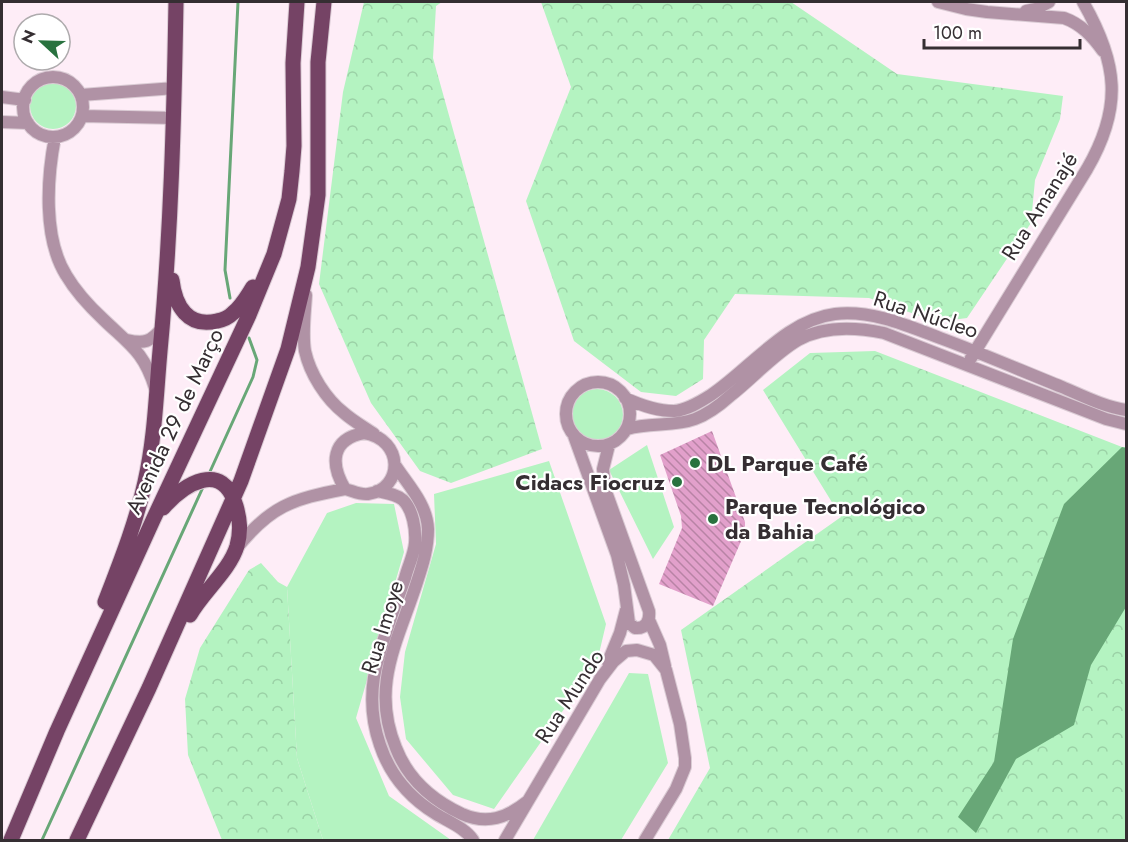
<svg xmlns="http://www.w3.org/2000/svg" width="1128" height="842" viewBox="0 0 1128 842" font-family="Jost,sans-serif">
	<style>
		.green { fill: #b4f3c1 }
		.forest { fill: url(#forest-crowns) }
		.water { fill: #68a777 }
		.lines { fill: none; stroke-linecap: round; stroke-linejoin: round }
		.stream { stroke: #68a777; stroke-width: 3 }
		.building { fill: url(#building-back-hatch) }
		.minor-casing { stroke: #dacbd4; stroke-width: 14 }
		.major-casing { stroke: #dacbd4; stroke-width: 17 }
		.minor { stroke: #b092a5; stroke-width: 12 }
		.major { stroke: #754365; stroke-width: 15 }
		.poi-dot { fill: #29723f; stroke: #fff; stroke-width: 2 }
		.labels { text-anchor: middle; stroke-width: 4.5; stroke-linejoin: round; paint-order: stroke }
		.street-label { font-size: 22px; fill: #352e32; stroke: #fff }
		.poi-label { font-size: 22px; font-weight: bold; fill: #352e32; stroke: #fff; text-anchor: start }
	</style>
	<defs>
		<pattern id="forest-crowns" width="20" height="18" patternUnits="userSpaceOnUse" patternTransform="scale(1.5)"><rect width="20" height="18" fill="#b4f3c1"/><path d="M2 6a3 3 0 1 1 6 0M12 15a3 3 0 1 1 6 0" fill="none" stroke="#9bd1a6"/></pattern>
		<pattern id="building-back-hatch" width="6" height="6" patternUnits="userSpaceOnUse" patternTransform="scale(1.5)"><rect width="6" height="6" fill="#e2a0cb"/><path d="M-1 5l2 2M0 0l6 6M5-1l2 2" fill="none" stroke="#b883a5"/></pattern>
	</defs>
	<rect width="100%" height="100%" fill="#feedf7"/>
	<!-- green -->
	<path class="green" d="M30 106a23 23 0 1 1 46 0a23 23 0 1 1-46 0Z
		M571 415a26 26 0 1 1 52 0a26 26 0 1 1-52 0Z
		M647,445L674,527L653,559L609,470Z
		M549,461L606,624L597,662L494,809L453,795L406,739L400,697L405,652L436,544L434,494Z
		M356,503L394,504L404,552L356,718L389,796L451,840H323L297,758L287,587L327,513Z
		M629,673L648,674L668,763L621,840H533Z"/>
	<!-- forest -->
	<path class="forest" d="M364,2H442L436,6L433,58L542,449L451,483L420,471L371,403L319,284L343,92Z
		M541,2H791L897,74L1063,96L1060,119L1035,180L1031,223L967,318L937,322L869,298L735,294L704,340L703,379L676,396L641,392L574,341L526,201L571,87Z
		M875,351L1122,447H1126V840H668L710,768L681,630L841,517L763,390L810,353Z
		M261,563L278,582L287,587L297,758L323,840H222L188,755L185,699L200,648L249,570Z"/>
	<!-- water -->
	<path class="water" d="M1122,447L1126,448V607L1091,665L1074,725L1016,759L976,833L958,817L994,762L1013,639L1064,504Z"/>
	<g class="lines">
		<!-- stream -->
		<path class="stream" d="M230,298L225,270L238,2
			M208,476L253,377L257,360L249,338
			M42,840L204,485"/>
	</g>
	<!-- building -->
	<path class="building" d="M712,431L745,522V532L713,606L659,584L682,528L681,516L660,455Z"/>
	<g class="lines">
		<!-- minor casing -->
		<g class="minor-casing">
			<path id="minor" d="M938,2L966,9L987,12L1064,18C1081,24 1092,36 1103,51
				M1026,11L1036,9L1049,2
				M23 107a30 30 0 1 1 60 0a30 30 0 1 1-60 0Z
				M81,95L175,88
				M2,97L25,100
				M82,116L174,118
				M2,122L28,123
				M55,137C47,178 43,238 66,275C76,292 90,307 104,320C130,345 144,352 155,388
				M306,295C305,313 302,333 305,351C310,374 326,399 344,413C353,421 364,427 374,434
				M127,340C144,344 151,342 162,328
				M971,358L1087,169C1123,107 1118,63 1083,2
				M566 414a32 32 0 1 1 64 0a32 32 0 1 1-64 0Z
				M625,398C640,405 657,411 674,411C687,410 700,402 711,395C750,369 786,320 835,314C872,310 906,325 940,338C981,353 1022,371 1062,387C1083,396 1105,407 1126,410
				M627,429C649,422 674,427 695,419C708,414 720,405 730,396C752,379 774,354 798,340C825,325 856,327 884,333L1106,419L1126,424
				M364,433C404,439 404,489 368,494C360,495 353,491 345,489C330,464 331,439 364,433Z
				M574,436L617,555L624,585L629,623L635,628C646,629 650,621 649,611L605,489L603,469L609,445
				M395,465C408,485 427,504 428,529C428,548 423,564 417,582C398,641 370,686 396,748C408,779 432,800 462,814C487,825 507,818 528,801
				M377,491C386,493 396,494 403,500C413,510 416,529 415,543C414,555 408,566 405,578C396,604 386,629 379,656C370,685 370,716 380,745C390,775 410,798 436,814C449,822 465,828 473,840
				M236,549C270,506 292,499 345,489
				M649,620L660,645L665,666
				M608,662L620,633L626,610
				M505,840L600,679L613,662L626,651L637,650L654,655L666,670L680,724L685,758V767L676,789L645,840"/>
		</g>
		<!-- major casing -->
		<g class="major-casing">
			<path id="major" d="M172,280C175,306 188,328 217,321C223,320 228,318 233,313C242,306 247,296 253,287
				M163,508C184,484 223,459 236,506C240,520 241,531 237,546C230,570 202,593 190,615
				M105,602C120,563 136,523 145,482C155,438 156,395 160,351C171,235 174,118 176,2
				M11,840L57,731L153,520L249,315L274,254L289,199L292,171L294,146L293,63L297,2
				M77,840L149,688L241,481L288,349L308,267L318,195V62L324,2"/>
		</g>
		<!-- minor -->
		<use href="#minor" class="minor"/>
		<!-- major -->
		<use href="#major" class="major"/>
	</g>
	<!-- markers -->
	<g class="poi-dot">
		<circle cx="695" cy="463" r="6"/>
		<circle cx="677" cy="482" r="6"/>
		<circle cx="713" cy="519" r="6"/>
	</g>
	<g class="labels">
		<!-- street labels -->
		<g class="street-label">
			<text transform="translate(1039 206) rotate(-58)" y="8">Rua Amanajé</text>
			<text transform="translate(926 314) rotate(18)" y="8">Rua Núcleo</text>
			<text transform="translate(174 421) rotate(-65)" y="8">Avenida 29 de Março</text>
			<text transform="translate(382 627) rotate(-73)" y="8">Rua Imoye</text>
			<text transform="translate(569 696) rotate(-57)" y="8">Rua Mundo</text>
		</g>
		<!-- poi labels -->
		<g class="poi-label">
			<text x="707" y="471">DL Parque Café</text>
			<text x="665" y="490" text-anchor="end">Cidacs Fiocruz</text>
			<text x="725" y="514">Parque Tecnológico<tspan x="725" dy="25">da Bahia</tspan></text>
		</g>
	</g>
	<!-- border -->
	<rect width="1128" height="842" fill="none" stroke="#352e32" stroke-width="6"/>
	<!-- north arrow -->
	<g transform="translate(42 42) rotate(292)"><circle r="28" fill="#ffffff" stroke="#aeabad" stroke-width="1.5"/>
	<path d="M0-4.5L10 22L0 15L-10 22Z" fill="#29723f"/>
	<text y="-9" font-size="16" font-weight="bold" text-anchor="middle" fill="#352e32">N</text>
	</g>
	<!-- scale -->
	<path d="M924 39v9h156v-9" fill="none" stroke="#352e32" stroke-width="3"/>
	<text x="933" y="39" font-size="18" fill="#352e32" stroke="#ffffff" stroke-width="4.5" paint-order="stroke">100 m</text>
</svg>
